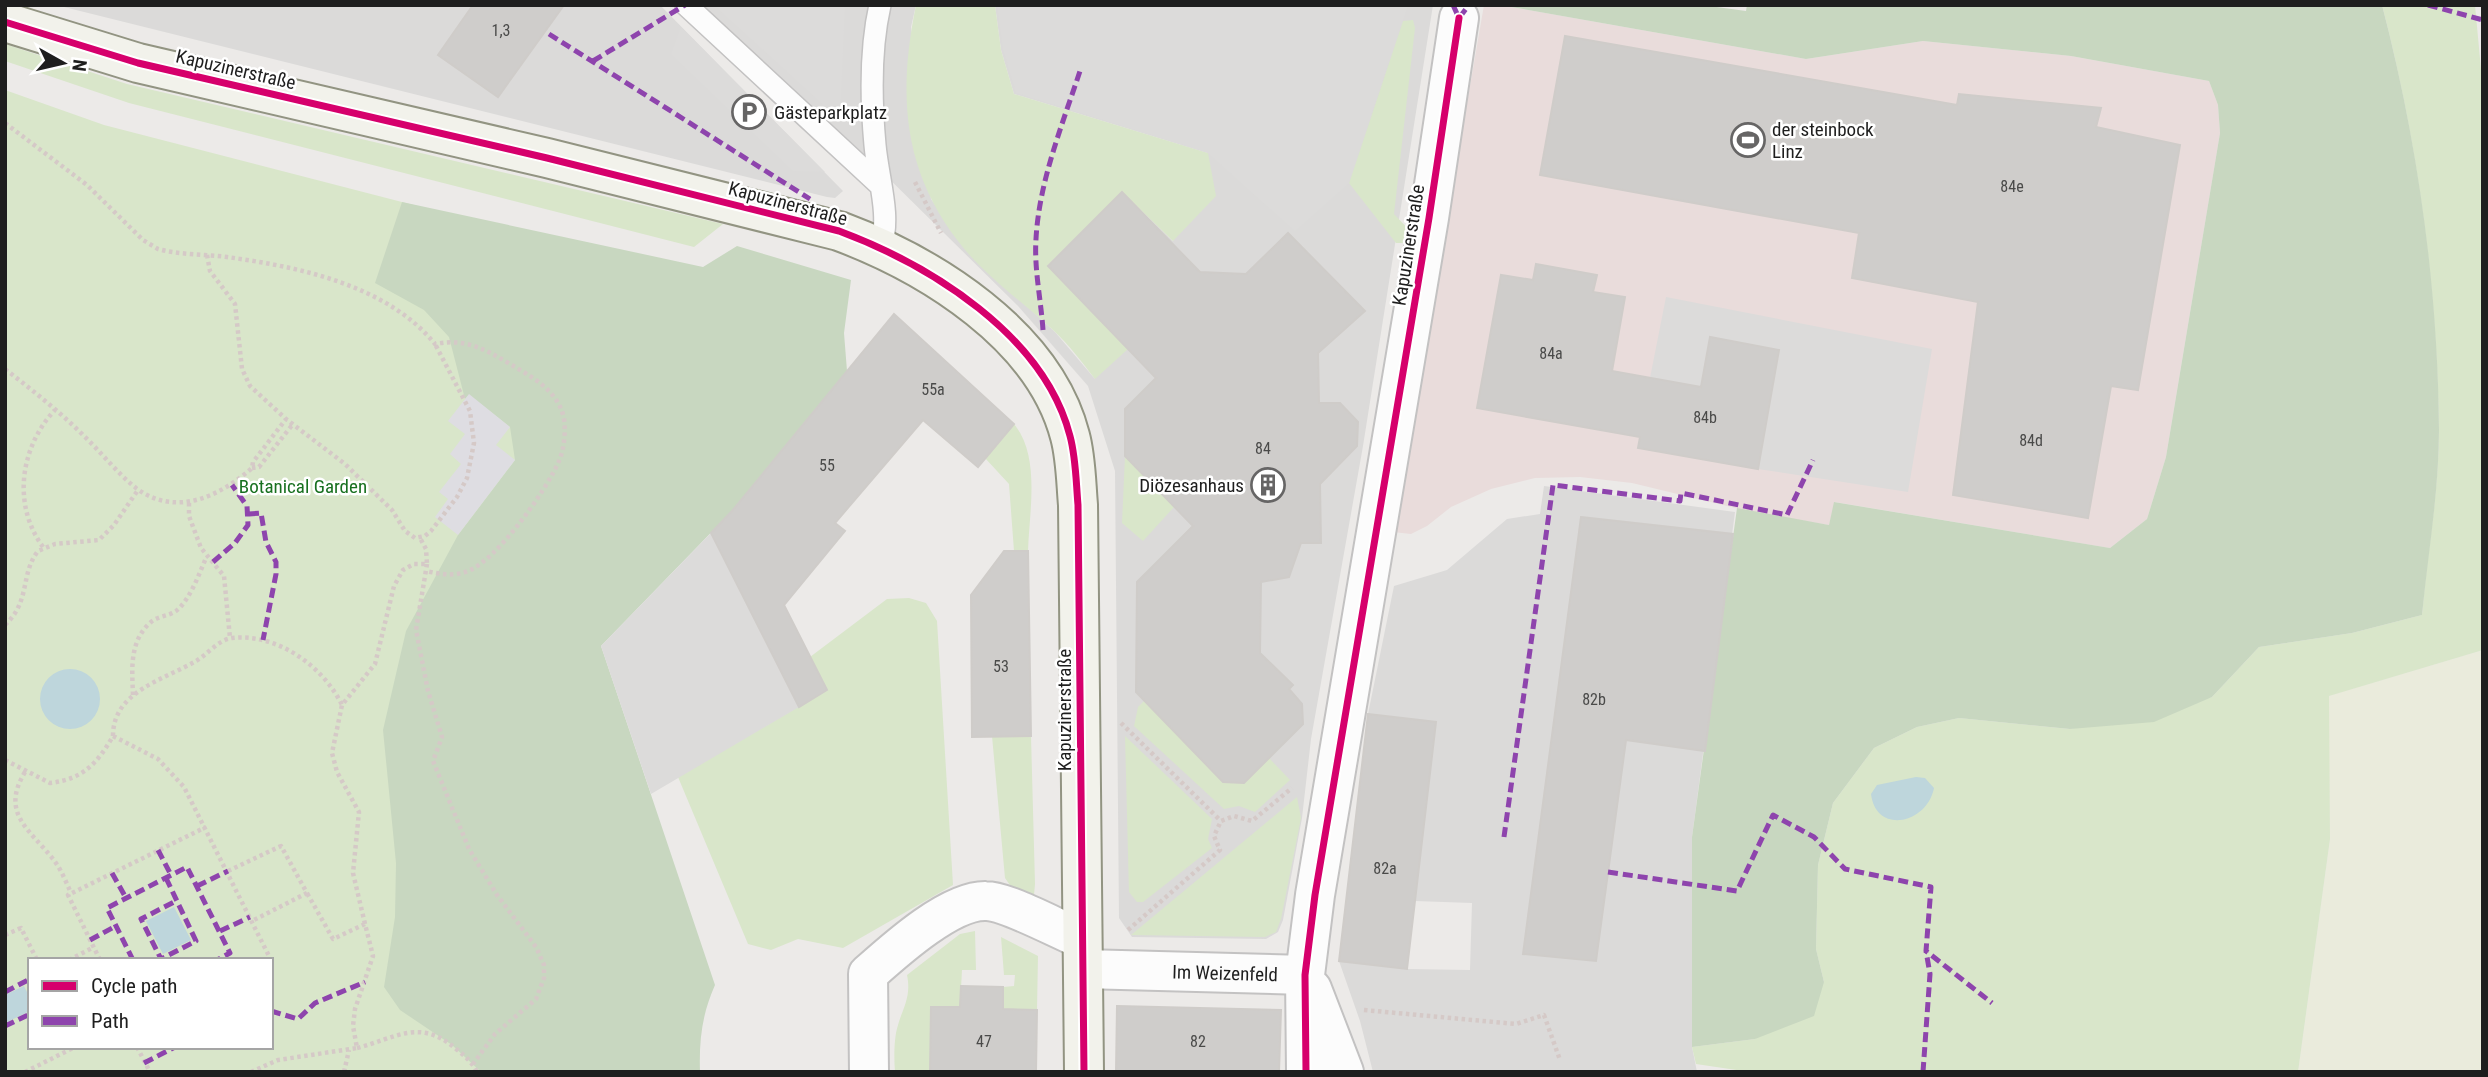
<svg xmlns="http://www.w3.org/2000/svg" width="2488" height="1077" viewBox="0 0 2488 1077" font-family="'Roboto Condensed',sans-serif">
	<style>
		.residential { fill: #dbdad9 }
		.commercial { fill: #e9dcdb }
		.farmland { fill: #eaebdc }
		.grass { fill: #d9e6ca; fill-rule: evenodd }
		.forest { fill: #c8d7c0 }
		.parking { fill: #dcdbda }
		.plaza { fill: #dedde2 }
		.water { fill: #bed6dc }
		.building { fill: #cfcdcb; stroke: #cfccc9; stroke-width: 2 }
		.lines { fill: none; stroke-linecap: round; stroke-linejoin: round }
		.lane-casing { stroke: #c3c2c2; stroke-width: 24 }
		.street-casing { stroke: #c3c2c2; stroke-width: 42 }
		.secondary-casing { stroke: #929482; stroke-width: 42 }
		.path { stroke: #d5c9c7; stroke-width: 4.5; stroke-dasharray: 3.5 3.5; stroke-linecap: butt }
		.lane { stroke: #fcfcfc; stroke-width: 21 }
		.street { stroke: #fcfcfc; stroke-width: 38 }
		.secondary { stroke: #f2f2eb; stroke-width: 38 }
		.quiet { stroke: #8e44ad; stroke-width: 5; stroke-dasharray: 10 5; stroke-linecap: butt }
		.cycleway-casing { stroke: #fff; stroke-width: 11 }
		.cycleway { stroke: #d6006c; stroke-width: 7 }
		.labels { text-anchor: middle; stroke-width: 5; stroke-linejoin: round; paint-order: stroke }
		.number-label { font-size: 16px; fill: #4a4a49 }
		.street-label { font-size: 19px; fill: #1e1e1e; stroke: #fff }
		.poi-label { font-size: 19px; fill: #1e1e1e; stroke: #fff; text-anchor: start }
		.park-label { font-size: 19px; fill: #187020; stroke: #fff }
	</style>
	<rect width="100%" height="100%" fill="#eceae8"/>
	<!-- residential -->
	<path class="residential" d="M56,5H660L843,191L835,198L827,197Z
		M701,5H916L911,27L931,199L968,252L1055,332L1095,379L1048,266L1122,192L1173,241L1208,153L1014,94L1001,50L995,5H1433L1363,446L1311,739L1302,818L1283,920L1278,932L1266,939L1132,937L1119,918L1115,471L1088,386L1018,306L866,156Z
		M1544,486L1735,512L1692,837V1047L1697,1072H1373L1360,1021L1339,961L1407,969L1470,970L1472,903L1415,901L1368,714L1394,586L1447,570L1507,519L1540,514Z"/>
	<!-- commercial -->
	<path class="commercial" d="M1484,5H1500L1806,59L1923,41L2071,56L2209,81L2218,105L2220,133L2166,457L2147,519L2110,548L1835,502L1829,525L1752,512L1632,483L1580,477L1535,478L1491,489L1451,507L1427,526L1411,534L1393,532Z"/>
	<!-- farmland -->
	<path class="farmland" d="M2483,650V1072H2298L2330,839L2328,696Z"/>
	<!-- grass -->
	<path class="grass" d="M916,5H995L1001,50L1014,94L1208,153L1216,196L1173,241L1122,192L1048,265L1128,349L1095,379C1082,362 1069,345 1053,330C1025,304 992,281 966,251C903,176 897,98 916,5Z
		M2382,5H2475L2483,91V650L2329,696L2330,839L2298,1072H1750L1696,1064L1692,1047L1755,1039L1824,982L1816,949L1818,865L1833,803L1874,748L1917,727L1959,718L2070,729L2212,697L2259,647L2352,633L2422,615C2427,555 2439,490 2439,430C2437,287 2418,143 2382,5Z
		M1413,20L1415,28L1394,214L1412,233L1405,243H1396L1349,183L1403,21Z
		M5,44L127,84L723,224L694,247L129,103L5,61Z
		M5,90L104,125L429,209L509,242L653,1072H5ZM30,960H271V1047H30Z
		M1014,424C1041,457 1029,512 1028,552L1014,551L1009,484L985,458Z
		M1125,456L1174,507L1143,541L1122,523Z
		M909,598L926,603L937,621L953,885L843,948L798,939L771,950L748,944L678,777L827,690L810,657L887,599Z
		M1144,701L1223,782L1244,783L1269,758L1290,780L1255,812L1239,806L1224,809L1134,726L1138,707Z
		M992,736H1031L1035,884L1034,895L1028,897L1014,891L1005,878Z
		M1125,736L1212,819L1208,839L1212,848L1143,902H1137L1129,892Z
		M1297,797L1301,818L1281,919L1276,932L1265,937L1131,935Z
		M975,931L976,970H962L960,1007H931L930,1072H895C894,1059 894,1045 896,1033C901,1009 912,999 907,975L960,934Z
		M1001,937L1038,956L1037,1010L1003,1009V987L1014,986L1015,975H1004Z"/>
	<!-- forest -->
	<path class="forest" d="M1500,5H1702L1746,11L1747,5H2382C2418,143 2438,287 2439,430C2439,491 2428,554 2422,615L2352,633L2259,647L2212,697L2154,722L2070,729L1959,718L1917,727L1874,748L1833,803L1818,865L1816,949L1824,982L1814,1016L1755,1039L1692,1047V837L1737,508L1829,525L1834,502L2110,548L2147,519L2166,457L2220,133L2218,105L2209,81L2071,56L1923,41L1806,59Z
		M402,202L703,267L737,246L851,280L844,333L847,371L733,510L601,646L715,985C702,1014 699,1040 700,1072H481L452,1045L400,1010L384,987L395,917L396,863L383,730L406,631L458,535L515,460L510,427L469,395L465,399L449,337L424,310L375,283Z"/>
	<!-- parking -->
	<path class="parking" d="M714,5H845L840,120Z
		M997,5H1408L1349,183L1295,231L1208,153L1016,93L1003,49Z
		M681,27L825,172L793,171L671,54Z
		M1666,297L1932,349L1908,492L1758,469L1779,350L1710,337L1701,387L1650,378Z
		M711,533L799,707L651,794L601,646Z"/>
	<!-- plaza -->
	<path class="plaza" d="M469,394L510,427L496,445L515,460L458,535L435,517L448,499L439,492L461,464L450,454L465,434L448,421Z"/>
	<!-- water -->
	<path class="water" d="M40 699a30 30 0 1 1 60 0a30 30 0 1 1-60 0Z
		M1916,777L1925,778L1934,788C1927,824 1876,835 1871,794L1877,785Z
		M174,907L191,940L163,954L146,921Z
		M24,986L30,998V1011L5,1023V995Z"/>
	<!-- building -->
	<path class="building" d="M473,5H564L498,97L438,55Z
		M1565,36L1957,105L1959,94L2101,108L2096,127L2180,145L2138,390L2111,386L2088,518L1953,495L1978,302L1852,278L1859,233L1540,175Z
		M1122,192L1200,272L1246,274L1288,233L1365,311L1318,353L1319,403H1340L1358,422L1357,446L1320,484L1321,543H1301L1289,577L1261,582L1260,653L1293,685L1289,689L1302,704L1303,724L1244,783L1223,782L1136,692L1137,582L1193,526L1125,456V409L1156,378L1048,266Z
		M1536,264L1597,275L1593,292L1625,297L1612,371L1701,387L1710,337L1779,350L1758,469L1638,448L1640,437L1477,408L1501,275L1533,280Z
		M894,314L1014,424L978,467L923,420L835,523L845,531L784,605L827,690L799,707L711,533L733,510Z
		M1581,517L1733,534L1705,751L1626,740L1596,961L1523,954Z
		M1004,551H1028L1031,736L972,737L971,595Z
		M1368,714L1436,722L1407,969L1339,961Z
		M961,986L1003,987V1009L1037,1010L1036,1072H930L931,1007H960Z
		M1117,1006L1281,1010L1279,1072H1116Z"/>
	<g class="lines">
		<!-- lane casing -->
		<g class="lane-casing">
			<path id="lane" d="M686,5L880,185
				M880,5C870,49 871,101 875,145C878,179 891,215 881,247"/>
		</g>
		<!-- street casing -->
		<g class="street-casing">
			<g id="street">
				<path id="s1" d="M1083,969L1305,975"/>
				<path d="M1312,989L1344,1072"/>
				<path d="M869,1072L868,974C895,950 950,900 986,901C1007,901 1059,930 1082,939"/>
				<path d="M1306,1072L1305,975L1315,895L1429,218L1459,18"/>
			</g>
		</g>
		<!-- secondary casing -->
		<g class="secondary-casing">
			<path id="secondary" d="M5,22L138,63L547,158L839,231C930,265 1044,335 1070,436C1076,458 1076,482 1078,505L1084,1072"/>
		</g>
		<!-- path -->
		<path class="path" d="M5,123L87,185L143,240L158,249C180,255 204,254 227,257C299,267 387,285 435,344C465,338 485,349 510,364C532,377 559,391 564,419C566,433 564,449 559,461C546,491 497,560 468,571C453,577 440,574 426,571
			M915,182L941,233
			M207,255L210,271L235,304L242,369L250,386L286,419L345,464L392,510L405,531L415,538L425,536L431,531L457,497L467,478L474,443L470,411L435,344
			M5,369C32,390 59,411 83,435C101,452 117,473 136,488C176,518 220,496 252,468L253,462L286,419
			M252,468L259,467L293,424
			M189,503V516L201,548L224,576L230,638
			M43,547C12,505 20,447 55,410
			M427,564L416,630L428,691L442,737L433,761L469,849L497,895L536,947L544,965V978L536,999L495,1034L473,1064
			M5,625C31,601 20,574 38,551L55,544L99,540L114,525L138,490
			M133,695C132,669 129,641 151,622C158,616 169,616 176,611C190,600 199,574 206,558
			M1121,723L1221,821
			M113,736C113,691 164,680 196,661C208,654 218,640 232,638C277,633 323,666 342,705
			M5,760L50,783C83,779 97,764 113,736L158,759L184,787L271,960
			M25,772C0,813 29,829 53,859C61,869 66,882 71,893
			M228,871L281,846L307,893L252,921
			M365,924L353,873L359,812L337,772L332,753L342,705L375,664L394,586L403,570L414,564H427L426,549L420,538
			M1128,930L1220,850L1214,836L1221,821L1234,816L1252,821L1292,788
			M5,935L21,928L37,960
			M69,960L94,947
			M100,960L68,895L206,827
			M271,961V966
			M1364,1010L1516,1024L1544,1015L1560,1060
			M137,1047L150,1072
			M357,1048C396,1038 419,1018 455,1048C464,1055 472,1062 477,1072
			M25,1072L75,1047
			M251,1072L278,1060L357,1048L353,1026L355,1009L373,956L365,924L333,939L307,893
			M344,1072L349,1050"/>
		<!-- lane -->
		<use href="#lane" class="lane"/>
		<!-- street -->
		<use href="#street" class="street"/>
		<!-- secondary -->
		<use href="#secondary" class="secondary"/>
		<!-- quiet -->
		<path class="quiet" d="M1453,5L1459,18L1469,5
			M2428,5L2483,20
			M549,34L810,199
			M593,61L685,5
			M1043,330C1041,300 1034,269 1036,239C1039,181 1063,123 1081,68
			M249,514L261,513L266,542L276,562V574L263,640
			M213,562L235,543L248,525L247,506L232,485
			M1504,837L1553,485L1680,501L1681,493L1787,515L1813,460
			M158,850L171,875
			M1608,872L1737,891L1773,815L1814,837L1845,869L1931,887L1926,951L1992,1003
			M112,873L126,898
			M166,878L196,941L161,959L141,919L176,901
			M197,886L228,871
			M220,931L250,917
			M90,940L116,926
			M133,960L107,908L187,867L230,953L217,960
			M5,992L30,979
			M271,1011L298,1019L315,1003L365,982
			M5,1026L30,1014
			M144,1063L175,1047
			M1923,1072L1930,974L1926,951"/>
		<!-- cycleway casing -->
		<g class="cycleway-casing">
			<path id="cycleway" d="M5,22L138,63L547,158L839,231C930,265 1044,335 1070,436C1076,458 1076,482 1078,505L1084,1072
				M1306,1072L1305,975L1315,895L1429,218L1459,18"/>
		</g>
		<!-- cycleway -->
		<use href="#cycleway" class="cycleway"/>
	</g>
	<!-- icons -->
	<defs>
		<g id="parking-ring" transform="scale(1.75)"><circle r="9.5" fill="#fff" stroke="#666565" stroke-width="1.5"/><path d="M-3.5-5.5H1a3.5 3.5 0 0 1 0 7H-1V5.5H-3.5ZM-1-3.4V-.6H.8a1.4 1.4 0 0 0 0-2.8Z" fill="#666565"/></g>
		<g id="stadium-ring" transform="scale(1.75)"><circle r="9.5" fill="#fff" stroke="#666565" stroke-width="1.5"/><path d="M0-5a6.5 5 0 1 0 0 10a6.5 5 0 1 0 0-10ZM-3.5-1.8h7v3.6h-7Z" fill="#666565"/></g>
		<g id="building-ring" transform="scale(1.75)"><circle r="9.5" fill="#fff" stroke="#666565" stroke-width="1.5"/><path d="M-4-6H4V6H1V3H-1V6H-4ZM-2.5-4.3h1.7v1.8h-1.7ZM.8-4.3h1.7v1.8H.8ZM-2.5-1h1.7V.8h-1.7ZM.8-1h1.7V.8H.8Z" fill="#666565"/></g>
	</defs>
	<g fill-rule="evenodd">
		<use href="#parking-ring" x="749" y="112"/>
		<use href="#stadium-ring" x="1748" y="140"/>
		<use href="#building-ring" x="1268" y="485"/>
	</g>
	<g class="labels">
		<!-- number labels -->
		<g class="number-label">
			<text x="501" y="36">1,3</text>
			<text x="2012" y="192">84e</text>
			<text x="1551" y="359">84a</text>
			<text x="933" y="395">55a</text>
			<text x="1705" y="423">84b</text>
			<text x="2031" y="446">84d</text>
			<text x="1263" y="454">84</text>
			<text x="827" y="471">55</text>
			<text x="1001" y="672">53</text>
			<text x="1594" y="705">82b</text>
			<text x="1385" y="874">82a</text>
			<text x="984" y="1047">47</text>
			<text x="1198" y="1047">82</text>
		</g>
		<!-- street labels -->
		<g class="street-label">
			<text transform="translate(236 69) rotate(13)" y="7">Kapuzinerstraße</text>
			<text transform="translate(788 203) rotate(15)" y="7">Kapuzinerstraße</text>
			<text transform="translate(1408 245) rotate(-81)" y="7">Kapuzinerstraße</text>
			<text transform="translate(1064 710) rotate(-90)" y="7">Kapuzinerstraße</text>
			<text dy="7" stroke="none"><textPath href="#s1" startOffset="142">Im Weizenfeld</textPath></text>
		</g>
		<!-- poi labels -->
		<g class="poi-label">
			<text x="774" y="119">Gästeparkplatz</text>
			<text x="1772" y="136">der steinbock<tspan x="1772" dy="22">Linz</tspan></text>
			<text x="1244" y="492" text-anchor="end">Diözesanhaus</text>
		</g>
		<!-- park labels -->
		<g class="park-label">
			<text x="303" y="493">Botanical Garden</text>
		</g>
	</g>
	<!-- border -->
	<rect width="2488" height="1077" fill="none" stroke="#1e1e1e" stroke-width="14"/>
	<!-- legend -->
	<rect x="28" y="958" width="245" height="91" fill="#ffffff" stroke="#a5a5a5" stroke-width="2"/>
	<rect x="42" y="981" width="35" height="10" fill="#d6006c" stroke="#a5a5a5" stroke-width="2"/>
	<text x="91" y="993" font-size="21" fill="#1e1e1e">Cycle path</text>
	<rect x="42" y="1016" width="35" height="10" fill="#8e44ad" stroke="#a5a5a5" stroke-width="2"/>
	<text x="91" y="1028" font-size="21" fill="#1e1e1e">Path</text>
	<!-- north arrow -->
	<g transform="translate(63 63) rotate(98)" stroke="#ffffff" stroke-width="5" paint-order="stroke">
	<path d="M0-5L12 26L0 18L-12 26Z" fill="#1e1e1e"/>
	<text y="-10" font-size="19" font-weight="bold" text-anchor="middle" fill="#1e1e1e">N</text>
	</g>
</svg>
